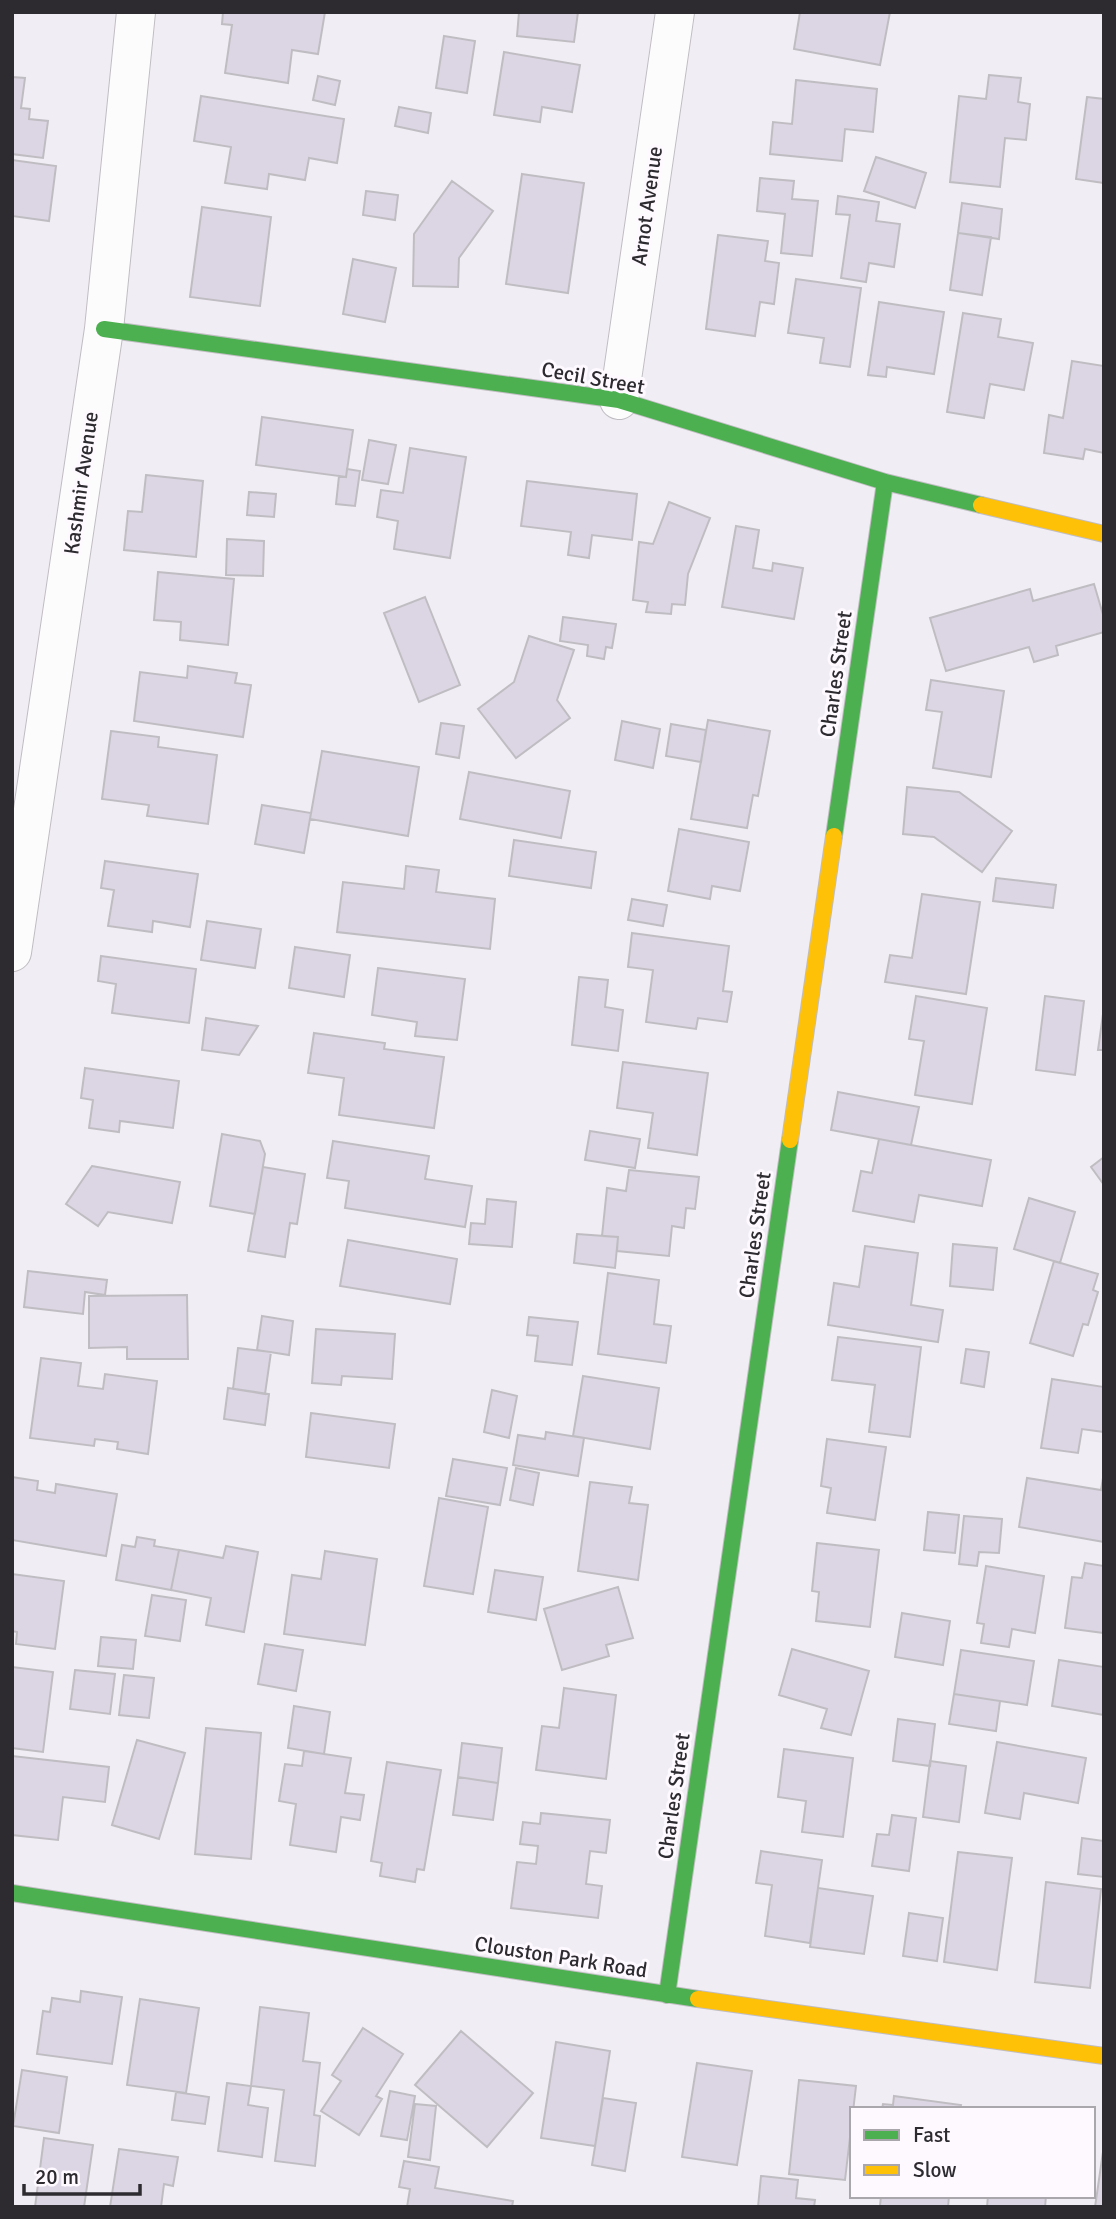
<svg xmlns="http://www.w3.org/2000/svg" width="1116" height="2219" viewBox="0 0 1116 2219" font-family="Signika,sans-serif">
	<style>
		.building { fill: #dcd6e4; stroke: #c0bdc2; stroke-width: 2 }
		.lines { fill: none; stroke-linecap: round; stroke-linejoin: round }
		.street-casing { stroke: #c0bdc2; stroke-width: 40 }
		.fast-casing { stroke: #c0bdc2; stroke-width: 18 }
		.slow-casing { stroke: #c0bdc2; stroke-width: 18 }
		.street { stroke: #fdfcfd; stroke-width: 38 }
		.fast { stroke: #4caf50; stroke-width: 16 }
		.slow { stroke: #ffc107; stroke-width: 16 }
		.labels { text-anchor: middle; stroke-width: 6; stroke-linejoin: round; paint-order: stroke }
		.street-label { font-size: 21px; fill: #2e2b30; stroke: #fdf9ff }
	</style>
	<rect width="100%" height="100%" fill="#f1edf4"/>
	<!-- building -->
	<path class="building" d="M223,12H325L318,54L292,50L288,83L225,73L232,25L222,24Z
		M519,12H578L574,42L517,36Z
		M800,12H890L880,65L794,49Z
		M444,36L475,41L467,93L436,88Z
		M504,52L580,65L572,112L542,107L540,122L494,115Z
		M989,75L1021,78L1018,102L1030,104L1026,140L1005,138L1000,187L950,182L959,96L986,99Z
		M318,76L340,81L335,105L313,100Z
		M12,77L25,78L21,108L30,109L29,119L48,121L43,158L12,154Z
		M796,80L877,89L873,132L845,129L842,161L770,154L773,122L792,124Z
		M201,96L344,119L337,163L309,158L305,180L269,174L267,189L225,183L231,147L194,141Z
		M1087,97L1104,99V183L1076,179Z
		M399,107L431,113L428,133L395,126Z
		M876,157L926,173L915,208L864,191Z
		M12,160L56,166L49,221L12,216Z
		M522,174L584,183L568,293L506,284Z
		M760,178L794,181L792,199L818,201L812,256L781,253L785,214L757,211Z
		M452,181L493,211L459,258L458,287L413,286L414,234Z
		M366,191L398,195L395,220L363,215Z
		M838,196L879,202L876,221L900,224L894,267L869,263L866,282L841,278L850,215L836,214Z
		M962,203L1002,209L999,239L958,233Z
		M202,207L271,217L260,306L190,297Z
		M958,233L991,237L982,295L950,290Z
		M718,235L768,241L765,261L779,263L774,304L760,302L755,336L706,329Z
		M353,259L396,268L385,322L343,314Z
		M796,279L861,288L850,367L820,363L824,338L788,333Z
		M879,302L944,312L934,374L887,367L886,377L868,375Z
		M963,313L1001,319L998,337L1033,343L1024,390L990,384L984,418L947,412Z
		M1072,361L1104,366V453L1085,449L1083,459L1044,453L1049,415L1063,418Z
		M262,417L353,430L346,477L256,465Z
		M369,440L396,445L388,484L362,480Z
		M410,448L466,457L450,558L394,549L398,521L377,517L381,490L403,493Z
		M347,469L360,471L355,506L336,504L339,476L346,477Z
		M146,475L203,481L196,557L124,550L128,511L142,512Z
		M527,481L637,494L632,540L592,535L589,558L568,555L571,532L521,526Z
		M249,492L276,494L274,517L247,515Z
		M669,502L710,518L688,574L685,605L672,604L671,614L646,612L648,602L633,600L639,542L653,544Z
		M736,526L759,530L753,568L772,571L773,563L803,568L794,619L722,607Z
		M227,539L264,541L263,576L226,575Z
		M158,572L234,579L228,645L180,640L181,622L154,620Z
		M1094,584L1104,618V632L1056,646L1058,655L1034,662L1029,647L946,671L930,618L1030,589L1033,601Z
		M425,597L460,685L419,702L384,613Z
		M563,617L616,624L612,648L606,647L604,659L587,656L588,645L560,641Z
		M529,636L574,650L557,700L570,718L516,758L478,709L514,682Z
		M188,666L237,673L235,683L251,685L243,737L134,721L140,672L187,678Z
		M931,680L1004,691L991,777L933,768L942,712L926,710Z
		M708,720L770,731L758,796L753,795L747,828L691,819Z
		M622,721L660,729L653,768L615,760Z
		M441,723L464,726L459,758L436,754Z
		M671,724L706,730L701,762L666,756Z
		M111,731L159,737L158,747L217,755L208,824L147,816L149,805L102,799Z
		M322,751L419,767L408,836L310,819Z
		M469,772L570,791L561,838L460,819Z
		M907,787L959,792L1012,831L982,872L934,837L903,834Z
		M262,805L311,813L304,853L255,844Z
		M679,829L749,842L740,891L712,886L710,899L668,891Z
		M514,840L596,852L591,888L509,876Z
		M105,861L198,874L190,927L153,921L152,932L108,926L114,890L101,888Z
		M406,866L439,870L436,892L495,899L490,949L337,932L343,882L404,889Z
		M996,878L1056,885L1053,908L993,901Z
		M922,894L980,902L966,994L885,982L890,955L912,958Z
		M632,899L667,905L663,926L628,920Z
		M207,921L261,929L255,968L201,960Z
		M632,933L729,946L723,991L732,992L727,1022L698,1018L696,1029L646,1022L653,970L628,967Z
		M295,947L350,955L344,997L289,988Z
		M101,956L196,969L189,1023L112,1013L116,984L98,981Z
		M378,968L465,979L457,1040L415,1036L417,1022L372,1015Z
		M579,977L608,980L605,1007L623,1010L618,1051L572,1045Z
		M916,996L987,1008L972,1104L915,1095L924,1041L909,1039Z
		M1045,996L1084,1001L1075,1075L1036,1070Z
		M1104,1007V1050H1098Z
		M206,1018L258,1026L239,1055L202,1050Z
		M314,1033L385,1043L384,1049L444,1057L434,1128L339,1115L344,1078L308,1073Z
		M623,1062L708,1073L697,1155L648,1148L653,1113L617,1108Z
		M85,1068L179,1081L173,1128L120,1121L119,1132L89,1128L93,1100L81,1098Z
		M838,1092L919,1107L911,1145L831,1130Z
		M590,1131L640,1139L635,1168L585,1160Z
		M222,1134L260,1141L265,1154L255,1214L210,1206Z
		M879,1139L991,1160L982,1206L919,1195L914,1222L853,1211L861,1171L872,1173Z
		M333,1141L429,1156L425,1179L472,1186L465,1227L345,1208L349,1181L327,1178Z
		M1104,1157V1185L1091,1167Z
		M92,1166L180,1182L172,1223L108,1212L98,1226L66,1204Z
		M263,1167L305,1174L297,1224L290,1223L285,1257L248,1251Z
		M629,1170L699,1177L695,1209L686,1208L684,1228L672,1226L669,1256L617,1251L618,1237L602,1236L607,1188L626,1191Z
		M1029,1198L1075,1212L1060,1263L1014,1249Z
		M487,1199L516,1202L512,1247L469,1244L471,1223L485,1224Z
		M577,1234L618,1237L615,1268L574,1263Z
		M348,1240L457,1259L450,1304L340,1286Z
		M953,1244L997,1248L993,1290L950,1286Z
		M865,1246L918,1253L911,1305L943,1310L938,1342L828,1325L834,1283L859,1287Z
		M1054,1261L1098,1274L1093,1290L1098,1292L1088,1325L1083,1324L1073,1356L1030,1343Z
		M28,1271L107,1280L105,1295L85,1292L83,1314L24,1307Z
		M608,1273L659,1280L654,1324L671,1326L666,1363L598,1354Z
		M187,1295L188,1359H127V1347L89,1348V1296Z
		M262,1316L293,1321L289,1355L257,1350Z
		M529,1317L578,1322L572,1365L535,1361L538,1336L527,1335Z
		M316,1329L395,1334L392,1379L342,1376L341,1385L312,1383Z
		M838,1337L921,1347L910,1437L869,1432L875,1385L832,1380Z
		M238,1348L271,1352L265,1394L233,1389Z
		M966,1349L989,1352L984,1387L961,1383Z
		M41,1358L81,1363L78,1386L103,1389L105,1374L157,1381L148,1454L117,1449L118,1442L95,1439L94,1446L30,1438Z
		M583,1376L659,1388L650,1449L573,1436Z
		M1052,1379L1104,1387V1432L1082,1429L1078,1453L1041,1448Z
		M228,1388L269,1394L265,1425L224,1419Z
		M492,1390L517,1396L509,1438L484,1432Z
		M311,1413L395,1424L389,1468L306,1457Z
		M546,1432L584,1438L578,1476L513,1465L518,1435L545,1439Z
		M827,1439L886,1447L875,1520L827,1513L831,1488L821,1486Z
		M453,1459L507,1468L500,1505L446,1496Z
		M516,1468L539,1473L533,1505L510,1500Z
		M1104,1472V1542L1019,1527L1027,1478L1101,1490Z
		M12,1477L38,1481L37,1490L55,1493L56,1484L117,1494L106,1556L12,1540Z
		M590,1482L632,1487L629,1503L648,1505L638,1580L578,1571Z
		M439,1498L488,1507L473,1594L424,1586Z
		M928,1512L959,1515L955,1553L924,1550Z
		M964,1516L1002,1519L999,1553L979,1552L977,1566L959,1564Z
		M137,1537L155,1540L154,1546L179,1550L171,1590L116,1580L122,1545L135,1547Z
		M817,1543L879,1550L870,1627L816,1621L819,1592L812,1591Z
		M226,1546L258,1552L244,1632L206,1625L211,1598L171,1590L179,1550L223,1558Z
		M325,1551L377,1559L365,1645L284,1634L292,1575L321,1579Z
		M1085,1563L1104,1566V1633L1065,1628L1072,1577L1082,1578Z
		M986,1566L1044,1576L1035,1633L1012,1629L1009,1647L981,1643L984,1624L977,1623Z
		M495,1570L543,1577L536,1620L488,1612Z
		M12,1574L64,1581L55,1649L16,1644L17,1632L12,1631Z
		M618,1587L633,1638L606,1645L609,1656L562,1670L544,1609Z
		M152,1595L186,1600L180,1641L145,1636Z
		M902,1613L950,1621L943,1665L895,1657Z
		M101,1637L136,1640L133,1669L98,1666Z
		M265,1644L303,1650L296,1691L258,1684Z
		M792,1649L869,1671L851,1735L821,1728L827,1709L779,1695Z
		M961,1650L1034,1661L1027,1705L954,1694Z
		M1059,1660L1104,1667V1715L1052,1706Z
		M12,1667L53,1672L43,1752L12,1748Z
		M75,1670L115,1674L110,1714L70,1709Z
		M124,1675L154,1678L149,1718L119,1715Z
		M564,1688L616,1695L606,1779L536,1770L542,1726L559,1728Z
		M954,1694L1000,1701L996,1731L949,1724Z
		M294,1706L330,1712L324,1754L288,1748Z
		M898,1719L935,1724L930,1766L893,1761Z
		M206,1728L261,1733L251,1859L195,1854Z
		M137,1740L185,1753L159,1839L112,1825Z
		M997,1742L1086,1758L1078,1803L1024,1793L1020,1819L985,1813Z
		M462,1743L502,1748L498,1783L458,1777Z
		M784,1749L853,1758L843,1837L802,1832L806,1801L778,1797Z
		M304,1751L351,1758L345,1793L364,1795L360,1820L341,1817L336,1852L290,1845L296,1804L279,1801L285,1764L302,1766Z
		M12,1756L109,1767L105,1802L63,1797L58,1840L12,1835Z
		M930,1761L966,1766L959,1822L923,1817Z
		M387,1762L441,1770L424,1870L417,1869L415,1882L380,1876L382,1863L371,1861Z
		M458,1777L498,1783L493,1820L453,1815Z
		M541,1813L610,1820L606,1853L590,1851L586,1884L602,1886L598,1918L511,1908L517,1862L536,1864L538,1846L520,1844L523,1822L540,1824Z
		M892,1815L916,1818L909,1871L872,1866L877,1834L889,1835Z
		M1082,1838L1104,1841V1877L1078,1874Z
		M761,1851L822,1860L810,1943L765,1936L772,1885L756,1883Z
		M958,1852L1012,1858L997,1970L944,1962Z
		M1046,1882L1101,1889L1090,1988L1035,1982Z
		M818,1888L873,1896L864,1954L810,1947Z
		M909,1913L943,1918L937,1961L903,1956Z
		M81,1991L122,1997L112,2064L37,2054L43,2011L50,2012L52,1998L80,2002Z
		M140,1999L199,2008L186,2093L127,2085Z
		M260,2007L309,2013L303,2061L320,2063L314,2115L320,2116L315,2166L275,2161L284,2090L251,2086Z
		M363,2028L403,2054L376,2096L382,2099L359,2135L321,2111L341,2081L332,2075Z
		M461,2031L533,2093L487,2147L415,2085Z
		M556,2042L610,2051L595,2146L541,2138Z
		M697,2063L752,2071L737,2165L682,2157Z
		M22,2070L67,2077L59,2133L13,2126Z
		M799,2080L856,2086L845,2180L789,2174Z
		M227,2083L251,2086L248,2105L268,2108L262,2157L218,2151Z
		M390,2091L415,2096L407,2140L381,2136Z
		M176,2092L209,2097L205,2124L172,2120Z
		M894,2096L961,2105L960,2109H882L883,2104L893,2105Z
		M603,2098L636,2103L625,2171L592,2165Z
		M415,2104L436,2106L430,2160L408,2157Z
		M44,2138L93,2145L84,2207H35Z
		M1104,2145V2207H1095Z
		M119,2149L178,2157L173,2186L164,2184L161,2207H110Z
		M404,2161L439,2167L435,2188L513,2201L512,2207H407L410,2189L399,2187Z
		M761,2176L798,2180L796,2198L815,2200L814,2207H758Z
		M881,2196H949L948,2207L880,2206Z
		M988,2196H1046L1045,2207H987Z"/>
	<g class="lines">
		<!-- street casing -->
		<g class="street-casing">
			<path id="street" d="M619,400L675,12
				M12,952L104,329L136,12"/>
		</g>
		<!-- fast casing -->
		<g class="fast-casing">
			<path id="fast" d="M104,329L619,400L885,482L981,505
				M834,836L885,482
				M12,1893L698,1999
				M667,1995L790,1140"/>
		</g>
		<!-- slow casing -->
		<g class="slow-casing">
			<path id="slow" d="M981,505L1104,534
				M790,1140L834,836
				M698,1999L1104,2056"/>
		</g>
		<!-- street -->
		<use href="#street" class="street"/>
		<!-- fast -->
		<use href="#fast" class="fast"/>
		<!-- slow -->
		<use href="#slow" class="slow"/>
	</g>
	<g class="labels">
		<!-- street labels -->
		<g class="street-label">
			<text transform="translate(647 206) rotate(-82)" y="7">Arnot Avenue</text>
			<text transform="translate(593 378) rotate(10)" y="7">Cecil Street</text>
			<text transform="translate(81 483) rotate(-82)" y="7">Kashmir Avenue</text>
			<text transform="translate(836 674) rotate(-82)" y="7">Charles Street</text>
			<text transform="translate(755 1235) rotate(-82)" y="7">Charles Street</text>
			<text transform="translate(674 1796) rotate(-82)" y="7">Charles Street</text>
			<text transform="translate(561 1957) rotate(9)" y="7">Clouston Park Road</text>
		</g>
	</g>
	<!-- border -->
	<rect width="1116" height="2219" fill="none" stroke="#2e2b30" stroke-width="28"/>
	<!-- legend -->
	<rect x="850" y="2107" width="245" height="91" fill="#fdf9ff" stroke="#aaa7ac" stroke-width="2"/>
	<rect x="864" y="2130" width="35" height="10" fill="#4caf50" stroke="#aaa7ac" stroke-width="2"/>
	<text x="913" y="2142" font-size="21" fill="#2e2b30">Fast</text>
	<rect x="864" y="2165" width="35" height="10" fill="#ffc107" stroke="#aaa7ac" stroke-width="2"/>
	<text x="913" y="2177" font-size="21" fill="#2e2b30">Slow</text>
	<!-- scale -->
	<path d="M24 2184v10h116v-10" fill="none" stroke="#2e2b30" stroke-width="3.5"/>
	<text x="35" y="2184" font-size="21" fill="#2e2b30" stroke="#fdf9ff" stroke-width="5" paint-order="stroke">20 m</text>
</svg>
